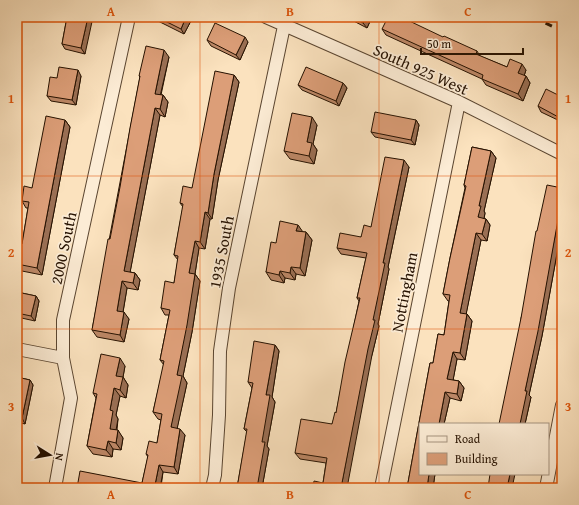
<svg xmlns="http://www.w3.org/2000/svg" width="579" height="505" viewBox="0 0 579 505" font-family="'Gentium Book Plus',serif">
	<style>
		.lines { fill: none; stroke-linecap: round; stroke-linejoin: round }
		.minor-casing { stroke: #5a4530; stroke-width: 14 }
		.minor { stroke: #fcecd5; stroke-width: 12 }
		.rail { stroke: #251100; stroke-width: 3; stroke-dasharray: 7 7; stroke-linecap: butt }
		.wall { fill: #bd8867; stroke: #251100 }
		.shaded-wall { fill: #9a6f54; stroke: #251100 }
		.building { fill: #dc9e78; stroke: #251100 }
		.grid { fill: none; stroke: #de550b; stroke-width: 1; stroke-opacity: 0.55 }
		.labels { text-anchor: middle; stroke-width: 3.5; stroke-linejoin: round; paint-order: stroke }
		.street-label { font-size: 16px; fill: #251100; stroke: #fcecd5 }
		.neatline { fill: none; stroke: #de550b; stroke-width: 1.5 }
		.grid-label { font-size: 13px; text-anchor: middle; font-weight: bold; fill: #de550b }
	</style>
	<rect width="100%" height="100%" fill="#fbe2be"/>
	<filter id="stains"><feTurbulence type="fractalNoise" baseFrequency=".005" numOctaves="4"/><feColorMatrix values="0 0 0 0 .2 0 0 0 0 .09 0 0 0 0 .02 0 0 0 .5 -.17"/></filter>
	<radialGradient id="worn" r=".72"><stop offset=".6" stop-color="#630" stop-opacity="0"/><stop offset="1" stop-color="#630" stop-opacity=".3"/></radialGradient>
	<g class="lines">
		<!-- minor casing -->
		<g class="minor-casing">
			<path id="minor" d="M266,17L459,102L562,154
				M17,349L63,358
				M55,488L71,398L63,358V320L129,17
				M212,488L215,475L219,415L220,351L229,288L284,26
				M381,488L459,102
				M546,488L562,405"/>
		</g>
		<!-- minor -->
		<use href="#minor" class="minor"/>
		<!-- rail -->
		<path class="rail" d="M533,17L562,31"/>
	</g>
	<!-- wall -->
	<path class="wall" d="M17,17H24L23,21L17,19Z
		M67,17L85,54L65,49L62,44Z
		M152,17H193L184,34L152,18Z
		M346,17H372L367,28Z
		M382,29L477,51L480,56L507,67L526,70L524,76H526L530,83L523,101L486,85L482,79L386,35Z
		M207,40L248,42L240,60L211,46Z
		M169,57L161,95H163L168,102L165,117L160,115L130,272L135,273L140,280L138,290L127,288L123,312L129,319L124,342L97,337L92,330L140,77L139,76Z
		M234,75L239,82L218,180L212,219H210L205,249L199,248L195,274L200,281L192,332L183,376L187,383L177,428L185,435L178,474L163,472L161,487L142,483L148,457L146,454L157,443L161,420L158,419L153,412L164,365L160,360L169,315H165L161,308L174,283L178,260L174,255L183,207L180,203L192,188Z
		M81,76L76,105L51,101L47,96L57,78Z
		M343,83L347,88L339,106L302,90L298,85Z
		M562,97V122L541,112L538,106Z
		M65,120L70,127L42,275L17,270V243L22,244L28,208H26L22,201L32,188Z
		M416,120L419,125L415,145L375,137L371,132Z
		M317,125L313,144L317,150L314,164L290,159L284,151Z
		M472,147L491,151L496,158L484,211L485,213L484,219H486L490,225L487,241L481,240L466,314H467L472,321L465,360L457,359L453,380L459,381L464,388L461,401L450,398L444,424H420V474H435L433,488H407L430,363H433L438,334L444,335L449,301H448L443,294L450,258L465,188L464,185Z
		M409,167L388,267L389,269L378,324L379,326L372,355L323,483L326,463L300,459L295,453L332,424L336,413L359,301L357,298L366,258L341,254L337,248L361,237L371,227Z
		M562,188V226L542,336L529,395L531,397L525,424L521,318Z
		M298,225L302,232H306L312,240L305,276L296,274L295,280L285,278L284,283L271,280L266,272L276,243Z
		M17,292L36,296L39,301L35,321L17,317Z
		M275,345L279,351L272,397L275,402L267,446L269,449L262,488H237L247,432L244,429L252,388L248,382Z
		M125,366L123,377L128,385L126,398L120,396L116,415L118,419L117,430L123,438L121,450L113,449L112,457L93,454L87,446L96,398L93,393Z
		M17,377L30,380L33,385L25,424L17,422Z"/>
	<!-- shaded-wall -->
	<path class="shaded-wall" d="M20,17H24L23,21Z
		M88,17H93L85,54L81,48Z
		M186,17H193L184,34L181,29Z
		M366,17H372L367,28L363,23Z
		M245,37L248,42L240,60L236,55Z
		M164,50L169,57L159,101L155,94Z
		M522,64L526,70L523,79L518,73Z
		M78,70L81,76L76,105L72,100Z
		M234,75L239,82L218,180L212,219L208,213L214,174Z
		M526,76L530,83L523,101L518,94Z
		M343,83L347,88L339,106L336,101Z
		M163,95L168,102L165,117L160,109Z
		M155,108L160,115L129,278L124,271Z
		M312,117L317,125L313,144L317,150L314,164L309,156L307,142Z
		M65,120L70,127L42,275L37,268Z
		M416,120L419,125L415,145L411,140Z
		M491,151L496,158L484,211L485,213L483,224L478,217L479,206Z
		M404,160L409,167L388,267L389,269L378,324L379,326L372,355L347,488H341L383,263Z
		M562,209V224L560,220Z
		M205,212L210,219L205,249L200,242Z
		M486,219L490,225L487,241L482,234Z
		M558,220L562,226L542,336L529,395L531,397L525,424H520L525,391Z
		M298,225L303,232L296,231Z
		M306,232L312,240L305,276L300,268Z
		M476,233L481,240L465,320L460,313Z
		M195,241L199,248L194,280L189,273Z
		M291,267L296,274L295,280L290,273Z
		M280,271L285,278L284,283L279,275Z
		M135,273L140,280L138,290L133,283Z
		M195,274L200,281L192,332L183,376L187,383L176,434L171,427L177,375Z
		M122,281L127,288L122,318L117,311Z
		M36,296L39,301L35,321L31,316Z
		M124,312L129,319L124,342L120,335Z
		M467,314L472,321L465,360L460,353Z
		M275,345L279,351L272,397L275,402L267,446L269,449L262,488H257L266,395Z
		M453,352L457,359L452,386L447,379Z
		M120,358L125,366L123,377L128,385L126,398L120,390L116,376Z
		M30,380L33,385L25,424L22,418Z
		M459,381L464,388L461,401L457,394Z
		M114,388L120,396L116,415L118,419L115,436L110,429V410Z
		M445,392L450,398L444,424H439Z
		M180,429L185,435L178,474L174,467Z
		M118,430L123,438L121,450L116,443Z
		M108,441L113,449L112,457L106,450Z
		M159,465L163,472L160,488L155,485Z
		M429,474H435L433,488H427Z
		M510,474H515L512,488H507Z"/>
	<!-- building -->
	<path class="building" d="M67,17H88L81,48L62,44Z
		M157,17H186L181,29Z
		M352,17H366L363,23Z
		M388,17H401L443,37L444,36L477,51L476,54L507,67L510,59L522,64L518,73L526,76L518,94L482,79L483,75L382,29Z
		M215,23L245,37L236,55L207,40Z
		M146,46L164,50L155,94L163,95L160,109L155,108L124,271L135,273L133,283L122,281L117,311L124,312L120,335L92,330L108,239H110L120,187L130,128L140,76H139Z
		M59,67L78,70L72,100L47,96L50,77L57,78Z
		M306,67L343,83L336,101L298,85Z
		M215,71L234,75L214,174L208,213L205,212L200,242L195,241L189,273L195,274L187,325L177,375L182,376L171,427L180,429L174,467L159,465L155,485L168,488H77L80,471L142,483L148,455L146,454L149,441L157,443L162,414L153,412L164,361L160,360L170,310L161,308L165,281L174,283L178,256L174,255L183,204L180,203L183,186L192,188Z
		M546,89L562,97V119L538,106Z
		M375,112L416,120L411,140L371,132Z
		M292,113L312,117L307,142L312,143L309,156L284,151Z
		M46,116L65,120L37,268L17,264V243L22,244L29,202L22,201L24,186L32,188Z
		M472,147L491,151L479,206H481L478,217L486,219L482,234L476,233L460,313L467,314L460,353L453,352L447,379L459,381L457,394L445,392L439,424H420V474H429L427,488H407L430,363H433L438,334L444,335L450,295L443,294L450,258L466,186L464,185Z
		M385,157L404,160L383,263H385L373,320H375L368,349L341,488H313L314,481L323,483L327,458L295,453L301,419L332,424L335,412L336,413L345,362L360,298H357L367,253L337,248L340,233L361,237L364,225L371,227Z
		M547,185L562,188V209L560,220H558L538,331L525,391H527L520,424H499L521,318L536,231H537Z
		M280,221L298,225L296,231L306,232L300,268L291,267L290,273L280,271L279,275L266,272L271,242L276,243Z
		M17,292L36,296L31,316L17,313Z
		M254,341L275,345L266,395H270L262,442H265L257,488H237L247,429H244L253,383L248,382Z
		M101,354L120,358L116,376L123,377L120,390L114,388L110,410L113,411L110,429L118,430L116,443L108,441L106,450L87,446L97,394L93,393Z
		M17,377L30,380L22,418H17Z
		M490,474H510L507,488H488Z"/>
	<!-- grid -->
	<path class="grid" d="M200,17V488M379,17V488M17,176H562M17,329H562"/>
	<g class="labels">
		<!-- street labels -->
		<g class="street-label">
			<text transform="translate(421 69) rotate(24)" y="6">South 925 West</text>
			<text transform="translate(63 248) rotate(-78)" y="6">2000 South</text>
			<text transform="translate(221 252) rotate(-79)" y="6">1935 South</text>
			<text transform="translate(404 292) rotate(-79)" y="6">Nottingham</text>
		</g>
	</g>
	<!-- margin -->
	<rect width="579" height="505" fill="none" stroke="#fbe2be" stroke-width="44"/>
	<!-- legend -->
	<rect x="419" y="423" width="130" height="52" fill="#fcecd5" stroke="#a69480"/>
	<rect x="427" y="436" width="20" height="6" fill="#fcecd5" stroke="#a69480"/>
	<text x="455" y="443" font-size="12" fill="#251100">Road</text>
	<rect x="427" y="453" width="20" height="12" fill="#dc9e78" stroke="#a69480"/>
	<text x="455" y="463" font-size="12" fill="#251100">Building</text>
	<!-- north arrow -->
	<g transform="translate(50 455) rotate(101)" stroke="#fcecd5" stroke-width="3" paint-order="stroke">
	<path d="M0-3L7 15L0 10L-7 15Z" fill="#251100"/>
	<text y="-6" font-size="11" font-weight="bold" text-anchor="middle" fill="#251100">N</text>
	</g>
	<!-- scale -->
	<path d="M421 48v6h102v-6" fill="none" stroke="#251100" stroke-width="2"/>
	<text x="427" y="48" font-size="12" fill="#251100" stroke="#fcecd5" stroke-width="3" paint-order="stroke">50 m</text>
	<rect x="22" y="22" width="535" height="461" class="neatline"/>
	<g class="grid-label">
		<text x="111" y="16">A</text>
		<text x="290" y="16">B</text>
		<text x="468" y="16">C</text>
		<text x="11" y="103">1</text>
		<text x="568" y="103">1</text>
		<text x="11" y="257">2</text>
		<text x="568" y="257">2</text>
		<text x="11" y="411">3</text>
		<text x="568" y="411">3</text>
		<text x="111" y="499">A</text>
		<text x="290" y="499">B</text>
		<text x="468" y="499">C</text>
	</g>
	<rect width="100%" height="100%" filter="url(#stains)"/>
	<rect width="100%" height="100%" fill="url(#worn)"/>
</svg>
